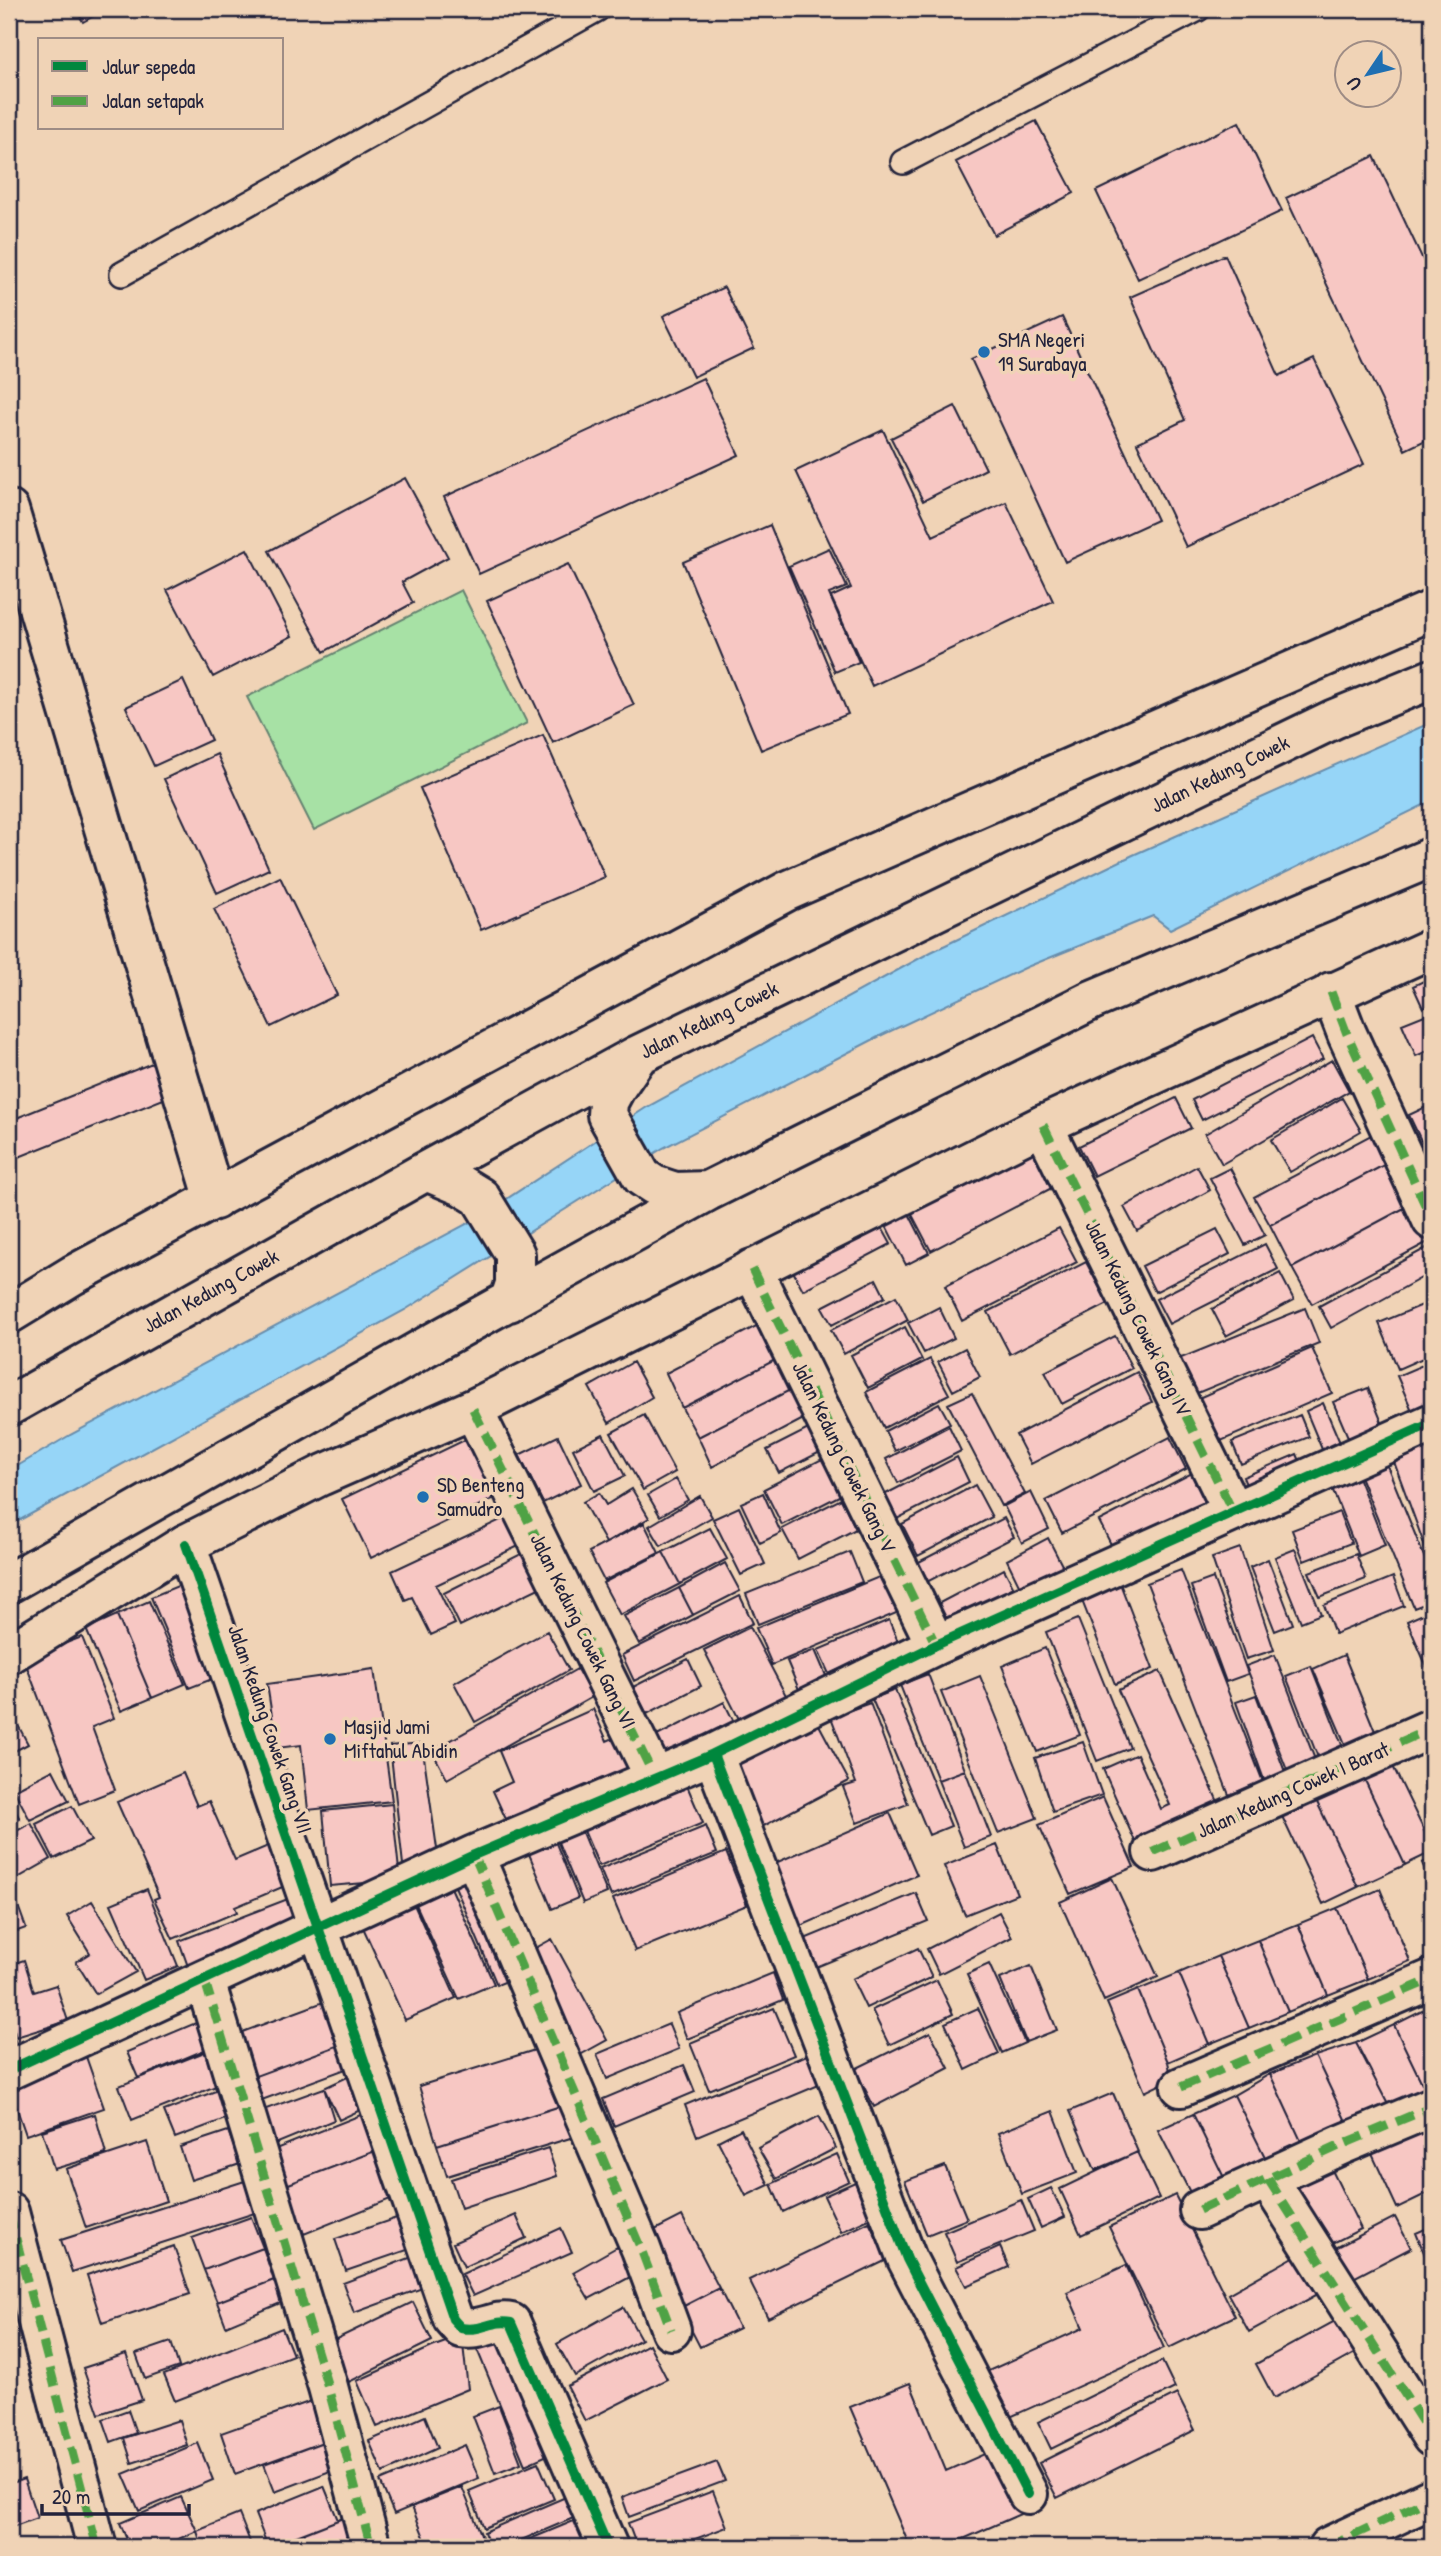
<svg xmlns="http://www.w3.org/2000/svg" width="1441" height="2556" viewBox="0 0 1441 2556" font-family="'Patrick Hand',sans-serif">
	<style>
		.pitch { fill: #a7e1a5; stroke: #648270; stroke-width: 2 }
		.water { fill: #96d5f7; stroke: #688dac; stroke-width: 2 }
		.building { fill: #f7c7c3; stroke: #22223b; stroke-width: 2 }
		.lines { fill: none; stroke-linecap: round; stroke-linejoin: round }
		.service-casing { stroke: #22223b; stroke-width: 28 }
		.minor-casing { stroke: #22223b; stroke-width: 44 }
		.secondary-casing { stroke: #22223b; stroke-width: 44 }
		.trunk-casing { stroke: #22223b; stroke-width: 44 }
		.service { stroke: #f0d3b6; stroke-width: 23 }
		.minor { stroke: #f0d3b6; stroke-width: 38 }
		.secondary { stroke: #f0d3b6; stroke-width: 38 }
		.trunk { stroke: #f0d3b6; stroke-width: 38 }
		.quiet { stroke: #50a245; stroke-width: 9; stroke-dasharray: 18 9; stroke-linecap: butt }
		.cycleway-casing { stroke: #f0d3b6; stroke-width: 15 }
		.cycleway { stroke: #00873e; stroke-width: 10 }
		.poi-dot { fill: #1f6fb2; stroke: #f0d3b6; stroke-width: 2.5 }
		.labels { text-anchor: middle; stroke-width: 7; stroke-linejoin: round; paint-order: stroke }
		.poi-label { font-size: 21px; fill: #22223b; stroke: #f0d3b6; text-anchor: start }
		.street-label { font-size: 21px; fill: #22223b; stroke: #f0d3b6 }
	</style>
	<rect width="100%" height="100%" fill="#f0d3b6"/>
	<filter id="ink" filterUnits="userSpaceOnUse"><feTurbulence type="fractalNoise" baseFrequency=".0143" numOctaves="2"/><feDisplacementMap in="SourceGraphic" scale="14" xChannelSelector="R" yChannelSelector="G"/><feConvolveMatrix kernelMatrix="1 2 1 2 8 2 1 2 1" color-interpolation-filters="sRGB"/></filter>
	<g filter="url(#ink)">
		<!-- pitch -->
		<path class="pitch" d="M461,590L527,723L314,830L247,697Z"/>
		<!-- water -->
		<path class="water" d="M1432,722V801L1170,929L1153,916L1027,967L882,1035L663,1148L405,1310L9,1526V1471L70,1435L476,1219L647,1107L931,952L1133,855Z"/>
		<!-- building -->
		<path class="building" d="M76,9H106L83,22Z
			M1036,121L1074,193L994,235L956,162Z
			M1239,122L1282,211L1138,279L1096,191Z
			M1374,156L1432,279V437L1405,450L1286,198Z
			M1225,255L1279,376L1314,359L1364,464L1186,547L1137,443L1185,420L1130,297Z
			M724,287L754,348L693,377L663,316Z
			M1062,317L1157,520L1065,562L971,359Z
			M703,378L739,455L479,574L444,497Z
			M955,406L986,469L923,501L891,438Z
			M883,430L933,536L1006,502L1053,601L872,686L831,597L851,588L796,471Z
			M405,478L448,557L402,582L413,603L324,652L269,551Z
			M770,525L848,714L761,750L683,562Z
			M829,548L847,587L829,594L859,662L835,672L789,566Z
			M247,549L292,636L213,677L167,590Z
			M568,564L634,705L553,743L487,601Z
			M183,680L211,740L154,766L126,707Z
			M543,735L605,877L481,930L420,788Z
			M217,754L269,869L217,893L164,779Z
			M280,877L337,995L271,1027L214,909Z
			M1432,977V1003L1423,1008L1413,986Z
			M1432,1012V1049L1416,1056L1402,1024Z
			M1312,1038L1323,1059L1202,1120L1192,1100Z
			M1332,1060L1349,1091L1222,1164L1205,1134Z
			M157,1061L171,1096L9,1161V1121Z
			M1176,1098L1191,1128L1094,1176L1079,1146Z
			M1342,1098L1361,1131L1290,1172L1271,1140Z
			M1432,1104V1145L1425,1149L1409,1115Z
			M1371,1135L1386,1164L1270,1225L1254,1197Z
			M1042,1137L1065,1181L931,1251L908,1207Z
			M1386,1164L1408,1206L1292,1268L1270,1225Z
			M1197,1166L1210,1190L1137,1231L1124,1207Z
			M1230,1168L1265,1235L1245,1245L1210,1178Z
			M902,1200L929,1253L906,1265L879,1212Z
			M1408,1206L1428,1242L1312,1304L1292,1268Z
			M875,1215L891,1244L803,1290L787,1260Z
			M1059,1228L1077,1262L962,1321L945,1286Z
			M1217,1229L1230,1254L1155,1292L1142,1266Z
			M1265,1244L1278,1269L1169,1324L1156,1299Z
			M1432,1245V1272L1331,1328L1319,1306Z
			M1086,1262L1108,1304L1010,1354L988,1312Z
			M1280,1273L1294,1300L1226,1336L1212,1309Z
			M876,1279L885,1297L832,1325L822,1307Z
			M896,1296L908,1320L844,1354L831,1330Z
			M1432,1301V1354L1398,1369L1379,1323Z
			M939,1307L954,1338L924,1353L908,1323Z
			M1305,1308L1319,1343L1190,1396L1176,1360Z
			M762,1323L779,1358L682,1408L666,1373Z
			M905,1327L922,1360L868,1388L851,1355Z
			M1115,1336L1132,1368L1062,1404L1045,1372Z
			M965,1348L980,1377L953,1391L938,1362Z
			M1312,1348L1332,1393L1214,1444L1194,1400Z
			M779,1358L796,1387L698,1437L682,1408Z
			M930,1359L949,1394L884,1428L866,1392Z
			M1432,1361V1416L1417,1422L1397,1376Z
			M633,1362L652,1397L609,1423L589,1387Z
			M1137,1372L1152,1402L1031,1464L1016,1435Z
			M796,1387L811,1415L712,1467L698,1437Z
			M1368,1388L1385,1430L1351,1444L1333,1402Z
			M972,1393L1025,1494L1001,1506L948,1404Z
			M939,1403L950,1423L895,1451L885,1431Z
			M1323,1403L1344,1452L1326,1459L1306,1411Z
			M644,1415L675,1472L643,1490L611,1433Z
			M1300,1415L1309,1437L1241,1464L1232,1442Z
			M818,1424L830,1447L779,1473L767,1450Z
			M949,1426L961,1451L898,1483L886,1459Z
			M603,1434L625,1476L594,1491L573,1449Z
			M475,1435L503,1494L371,1558L342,1499Z
			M558,1436L581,1484L543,1503L519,1455Z
			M1170,1437L1186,1469L1062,1533L1046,1501Z
			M1422,1437L1432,1466V1566L1389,1448Z
			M1382,1453L1432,1576V1601L1414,1608L1355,1464Z
			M1297,1454L1306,1475L1251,1497L1243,1477Z
			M957,1457L969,1482L895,1520L882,1496Z
			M822,1459L841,1495L782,1525L764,1489Z
			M1354,1467L1385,1545L1359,1556L1328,1478Z
			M1192,1473L1212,1511L1119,1560L1099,1521Z
			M676,1479L688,1500L660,1516L648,1495Z
			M975,1485L992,1517L918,1556L902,1524Z
			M632,1489L649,1518L606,1543L583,1502L599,1493L606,1505Z
			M1031,1492L1049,1529L1022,1543L1004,1506Z
			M763,1493L781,1533L760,1543L741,1503Z
			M700,1496L712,1517L661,1546L649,1526Z
			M841,1499L856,1529L798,1559L782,1529Z
			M739,1507L765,1564L741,1575L713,1519Z
			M1339,1512L1351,1543L1304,1561L1292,1530Z
			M509,1516L523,1544L436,1585L455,1624L431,1635L412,1597L405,1600L392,1571Z
			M1004,1518L1014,1537L921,1585L911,1566Z
			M644,1523L659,1553L604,1581L589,1552Z
			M710,1528L727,1559L680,1584L663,1552Z
			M1048,1538L1066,1573L1024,1595L1007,1560Z
			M1240,1548L1274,1650L1246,1659L1212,1558Z
			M1295,1549L1321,1614L1301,1622L1275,1557Z
			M663,1552L680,1584L620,1615L603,1583Z
			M850,1552L862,1582L758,1624L746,1594Z
			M523,1553L539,1588L460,1626L444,1593Z
			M1356,1554L1366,1579L1320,1597L1309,1572Z
			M1268,1559L1293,1624L1275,1631L1250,1567Z
			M725,1563L740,1591L693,1615L679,1588Z
			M1004,1569L1019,1597L946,1635L932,1607Z
			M1181,1570L1263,1782L1229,1795L1147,1583Z
			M891,1572L906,1609L772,1665L756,1628Z
			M1116,1573L1153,1669L1115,1684L1077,1588Z
			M1393,1577L1404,1606L1335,1634L1324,1605Z
			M1213,1578L1248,1674L1226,1682L1191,1586Z
			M192,1580L215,1678L189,1688L151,1597Z
			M679,1588L693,1615L639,1644L624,1616Z
			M740,1596L753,1623L634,1681L622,1655Z
			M149,1601L185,1684L152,1698L117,1615Z
			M1432,1610V1679L1407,1621Z
			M117,1615L152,1698L121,1711L86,1629Z
			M1078,1619L1130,1748L1097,1761L1046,1632Z
			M889,1620L899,1644L829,1674L818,1650Z
			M750,1627L790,1703L743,1727L704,1650Z
			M547,1631L569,1670L475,1722L454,1683Z
			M82,1637L114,1718L92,1727L115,1790L79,1804L24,1659Z
			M1045,1648L1080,1735L1037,1752L1002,1666Z
			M815,1650L833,1692L805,1704L787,1661Z
			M1275,1655L1317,1765L1289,1775L1246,1666Z
			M1344,1655L1379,1741L1349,1753L1313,1669Z
			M688,1659L701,1686L647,1714L633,1687Z
			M1311,1666L1344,1750L1319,1760L1286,1676Z
			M374,1669L392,1801L308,1810L301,1745L277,1748L267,1684Z
			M577,1669L592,1697L447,1779L432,1751Z
			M1160,1671L1222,1811L1137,1846L1103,1769L1137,1754L1161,1809L1170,1805L1118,1690Z
			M928,1674L965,1770L938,1780L900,1685Z
			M980,1676L1037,1818L998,1833L941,1692Z
			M895,1690L951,1826L929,1835L872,1699Z
			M1256,1695L1288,1780L1267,1788L1236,1702Z
			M724,1702L739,1732L671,1767L655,1737Z
			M870,1703L908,1804L857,1823L843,1787L856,1783L831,1717Z
			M593,1709L607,1741L618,1736L637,1782L514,1837L493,1791L512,1782L499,1751Z
			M10,1710L28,1744L9,1754V1711Z
			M817,1721L849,1781L754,1831L722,1771Z
			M1432,1737V1775L1418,1743Z
			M1083,1742L1102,1795L1053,1812L1035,1758Z
			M422,1743L440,1870L404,1874L390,1746Z
			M1389,1758L1432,1847V1852L1405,1865L1361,1772Z
			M53,1770L69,1801L30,1820L14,1790Z
			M965,1770L991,1837L964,1847L938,1780Z
			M1361,1772L1405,1865L1358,1887L1313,1794Z
			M183,1773L197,1806L209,1801L235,1860L275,1843L292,1883L235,1907L237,1912L173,1939L154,1899L159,1897L117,1802Z
			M683,1776L703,1823L599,1866L579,1819Z
			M1313,1794L1358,1887L1323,1904L1279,1810Z
			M1103,1797L1134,1867L1070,1894L1039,1825Z
			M9,1800L20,1819L9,1826Z
			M392,1804L400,1880L330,1886L323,1811Z
			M72,1806L91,1841L54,1859L36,1824Z
			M890,1813L917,1875L801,1926L773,1864Z
			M31,1823L51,1859L9,1883V1835Z
			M579,1825L607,1893L583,1903L555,1835Z
			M706,1826L717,1853L611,1896L600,1869Z
			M551,1831L578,1898L552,1909L524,1842Z
			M997,1845L1017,1894L965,1915L944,1866Z
			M726,1852L747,1905L635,1951L613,1899Z
			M1432,1859V1886L1422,1863Z
			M479,1874L522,1975L497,1985L454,1884Z
			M1112,1878L1158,1977L1104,2001L1060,1902Z
			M449,1883L494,1984L459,1999L414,1900Z
			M147,1889L178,1966L144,1980L111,1904Z
			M1380,1889L1410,1961L1368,1979L1337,1908Z
			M916,1893L928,1921L814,1968L802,1940Z
			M293,1897L306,1930L191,1975L179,1941Z
			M412,1900L456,1998L405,2020L361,1923Z
			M92,1901L136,1972L96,1994L76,1962L90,1953L67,1916Z
			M17,1903L26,1928L9,1934V1906Z
			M1337,1908L1368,1979L1328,1995L1298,1924Z
			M999,1912L1012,1937L939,1974L927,1949Z
			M1298,1924L1328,1995L1288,2012L1258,1940Z
			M552,1939L607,2040L580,2055L525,1954Z
			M1258,1940L1288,2012L1249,2028L1218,1956Z
			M918,1948L932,1977L866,2008L852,1979Z
			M1218,1956L1249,2028L1209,2044L1179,1973Z
			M24,1960L34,1992L56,1985L68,2021L16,2037L9,2012V1965Z
			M989,1964L1025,2043L1002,2053L967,1974Z
			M1031,1966L1057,2030L1026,2042L1000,1979Z
			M773,1973L783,2000L687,2039L677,2013Z
			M1179,1973L1209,2044L1168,2062L1138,1990Z
			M937,1980L953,2014L889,2045L872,2010Z
			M1138,1990L1168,2062L1172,2079L1145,2092L1107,2003Z
			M329,2000L345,2043L242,2081L226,2038Z
			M1432,2006V2102H1431L1394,2025Z
			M774,2008L794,2055L709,2090L690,2043Z
			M978,2008L999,2054L966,2070L945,2023Z
			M210,2017L221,2043L138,2078L127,2052Z
			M9,2023L20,2055L9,2059Z
			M669,2024L679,2049L607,2079L597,2054Z
			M1394,2025L1431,2102L1395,2118L1356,2043Z
			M930,2032L949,2068L874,2107L855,2069Z
			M345,2043L354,2066L251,2104L242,2081Z
			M1356,2043L1395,2118L1353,2136L1315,2056Z
			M551,2045L570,2103L437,2145L419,2086Z
			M84,2051L104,2108L26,2135L9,2086Z
			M207,2051L221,2084L132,2120L119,2086Z
			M807,2055L819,2085L697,2136L685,2105Z
			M1315,2056L1353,2136L1307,2154L1270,2074Z
			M684,2065L695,2092L614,2126L603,2099Z
			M356,2073L371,2105L339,2120L324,2088Z
			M1270,2074L1307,2154L1272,2171L1234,2095Z
			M324,2088L334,2120L268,2147L255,2113Z
			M218,2090L228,2118L175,2138L164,2111Z
			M1113,2093L1138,2152L1095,2170L1070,2111Z
			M1234,2095L1272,2171L1229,2188L1193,2114Z
			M570,2103L580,2135L447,2176L437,2145Z
			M1432,2109V2191L1397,2208L1366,2141Z
			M1053,2111L1077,2173L1022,2194L998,2133Z
			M368,2112L383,2148L286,2185L273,2150Z
			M95,2114L106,2154L54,2169L42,2131Z
			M1193,2114L1229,2188L1197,2206L1158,2130Z
			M819,2116L836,2148L776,2179L758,2148Z
			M741,2129L769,2185L746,2196L718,2141Z
			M228,2131L240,2164L191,2180L180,2147Z
			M147,2142L166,2201L86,2228L66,2169Z
			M383,2148L398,2196L304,2234L286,2185Z
			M548,2148L557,2176L461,2208L451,2179Z
			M1137,2152L1159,2198L1081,2235L1060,2189Z
			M837,2154L849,2181L783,2212L771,2184Z
			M1325,2156L1361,2229L1325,2247L1288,2174Z
			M945,2166L967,2219L927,2235L905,2181Z
			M866,2177L882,2213L841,2232L824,2196Z
			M254,2178L264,2210L72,2272L61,2240Z
			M1051,2188L1065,2217L1041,2228L1028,2199Z
			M1175,2195L1235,2316L1169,2348L1109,2227Z
			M1021,2200L1034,2231L957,2262L944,2232Z
			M411,2213L422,2245L346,2271L335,2239Z
			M516,2215L526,2238L464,2267L453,2243Z
			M682,2216L719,2288L680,2308L643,2236Z
			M251,2217L263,2248L204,2270L192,2238Z
			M1395,2217L1411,2248L1340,2285L1324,2254Z
			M869,2222L887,2260L768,2318L749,2280Z
			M1432,2226V2270H1431L1416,2233Z
			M561,2228L572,2252L473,2296L462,2274Z
			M631,2239L647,2268L589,2299L573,2272Z
			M174,2246L190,2294L102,2323L87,2275Z
			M1000,2247L1009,2267L966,2286L956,2267Z
			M263,2248L274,2280L217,2302L204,2270Z
			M1306,2250L1327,2289L1249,2332L1228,2294Z
			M428,2251L439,2282L354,2313L343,2283Z
			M1126,2265L1164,2348L1008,2418L986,2372L1083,2328L1067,2292Z
			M274,2280L283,2302L226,2326L217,2302Z
			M719,2288L739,2328L700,2347L680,2308Z
			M413,2302L432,2341L349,2382L330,2342Z
			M623,2307L641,2339L575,2376L557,2344Z
			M1346,2315L1364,2348L1274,2398L1256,2364Z
			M282,2328L293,2355L175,2401L164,2375Z
			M509,2328L559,2450L525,2465L474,2342Z
			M462,2336L468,2389L377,2427L357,2381L432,2347Z
			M171,2342L179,2367L145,2379L136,2354Z
			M649,2344L667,2379L585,2421L567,2386Z
			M126,2354L142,2400L99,2414L83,2368Z
			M1162,2361L1175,2388L1051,2449L1038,2422Z
			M910,2383L946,2471L998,2448L1025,2512L945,2547H910L850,2407Z
			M1177,2394L1195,2430L1057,2498L1039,2463Z
			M317,2399L331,2439L235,2474L221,2433Z
			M499,2406L521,2463L495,2473L473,2416Z
			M128,2410L136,2433L111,2442L103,2419Z
			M425,2416L438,2448L383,2473L369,2441Z
			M179,2420L187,2445L132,2463L124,2438Z
			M331,2439L341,2467L275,2492L264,2464Z
			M198,2443L213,2480L139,2511L123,2474Z
			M465,2445L479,2478L394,2514L380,2481Z
			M538,2462L554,2499L484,2528L469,2491Z
			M717,2462L725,2481L629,2517L622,2497Z
			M24,2479L37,2518L9,2528V2484Z
			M324,2486L338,2520L268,2547L255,2514Z
			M462,2487L486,2547H428L412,2507Z
			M582,2490L590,2511L505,2547H490L484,2532Z
			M713,2491L727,2527L674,2547H637L628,2523Z
			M181,2497L197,2531L160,2547H130L120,2523Z
			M593,2513L607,2547H511Z
			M239,2514L252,2547H202L197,2531Z
			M350,2515L362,2547H269L338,2520Z
			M1415,2543H1432V2547H1415Z"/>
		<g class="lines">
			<!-- service casing -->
			<g class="service-casing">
				<path id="service" d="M903,162L1198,9
					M122,274L598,9"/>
			</g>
			<!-- minor casing -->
			<g class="minor-casing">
				<path id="minor" d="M9,510L215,1200
					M1331,992L1347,1034L1432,1220
					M1043,1125L1233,1512
					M752,1269L936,1645
					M473,1409L655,1778
					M186,1544L453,2319L461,2328C483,2332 493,2319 511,2323L608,2547
					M713,1754L907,2259L1028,2494
					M1153,1852L1432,1728
					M474,1855L641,2249L671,2330
					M205,1981L328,2387L371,2547
					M9,2070L474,1855L713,1754L936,1645L1432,1423
					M1181,2087L1432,1979
					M1268,2179L1432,2437
					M1199,2210L1341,2145L1432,2107
					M9,2212L97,2547
					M1328,2547L1432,2498"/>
			</g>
			<!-- secondary casing -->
			<g class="secondary-casing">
				<path id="secondary" d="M9,1314L73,1275L787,891L1432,610
					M9,1654L186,1544L320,1476L473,1409L1043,1125L1432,948"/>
			</g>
			<!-- trunk casing -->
			<g class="trunk-casing">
				<path id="trunk" d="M637,1057L615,1089L608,1102L607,1115L642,1177L654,1185L675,1192L708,1191
					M426,1171L462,1186L480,1197L515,1254V1284L509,1302
					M9,1406L426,1171L638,1055L1334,719L1432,679
					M9,1583L436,1341L708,1191L1092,1000L1432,857"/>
			</g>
			<!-- service -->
			<use href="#service" class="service"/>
			<!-- minor -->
			<use href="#minor" class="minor"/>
			<!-- secondary -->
			<use href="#secondary" class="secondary"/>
			<!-- trunk -->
			<use href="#trunk" class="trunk"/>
			<!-- quiet -->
			<path class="quiet" d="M1331,992L1347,1034L1432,1220
				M1043,1125L1233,1512
				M752,1269L936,1645
				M473,1409L655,1778
				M1153,1852L1432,1728
				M474,1855L641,2249L671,2330
				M205,1981L328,2387L371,2547
				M1181,2087L1432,1979
				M1268,2179L1432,2437
				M1199,2210L1341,2145L1432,2107
				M9,2212L97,2547
				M1328,2547L1432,2498"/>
			<!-- cycleway casing -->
			<g class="cycleway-casing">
				<path id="cycleway" d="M186,1544L453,2319L461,2328C483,2332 493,2319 511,2323L608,2547
					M713,1754L907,2259L1028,2494
					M9,2070L474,1855L713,1754L936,1645L1432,1423"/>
			</g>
			<!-- cycleway -->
			<use href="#cycleway" class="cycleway"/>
		</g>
	</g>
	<!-- markers -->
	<g class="poi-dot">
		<circle cx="984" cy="352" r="7"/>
		<circle cx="423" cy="1497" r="7"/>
		<circle cx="330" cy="1739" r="7"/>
	</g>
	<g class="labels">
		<!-- poi labels -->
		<g class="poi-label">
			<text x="998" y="347">SMA Negeri<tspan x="998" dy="24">19 Surabaya</tspan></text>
			<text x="437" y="1492">SD Benteng<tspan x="437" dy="24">Samudro</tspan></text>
			<text x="344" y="1734">Masjid Jami<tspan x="344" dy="24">Miftahul Abidin</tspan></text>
		</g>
		<!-- street labels -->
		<g class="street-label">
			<text transform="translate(1220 774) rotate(-26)" y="7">Jalan Kedung Cowek</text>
			<text transform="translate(709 1020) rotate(-26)" y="7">Jalan Kedung Cowek</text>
			<text transform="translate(211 1291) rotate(-29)" y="7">Jalan Kedung Cowek</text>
			<text transform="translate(1138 1318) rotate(64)" y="7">Jalan Kedung Cowek Gang IV</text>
			<text transform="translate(844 1457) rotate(64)" y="7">Jalan Kedung Cowek Gang V</text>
			<text transform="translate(583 1631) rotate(64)" y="7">Jalan Kedung Cowek Gang VI</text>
			<text transform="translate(270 1729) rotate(71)" y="7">Jalan Kedung Cowek Gang VII</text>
			<text transform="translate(1293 1790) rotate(-24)" y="7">Jalan Kedung Cowek I Barat</text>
		</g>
	</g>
	<!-- margin -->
	<rect width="1441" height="2556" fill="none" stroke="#f0d3b6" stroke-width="35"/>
	<rect x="18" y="18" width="1406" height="2521" fill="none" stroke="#22223b" stroke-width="2.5" filter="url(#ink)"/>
	<!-- legend -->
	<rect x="38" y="38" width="245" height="91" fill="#f0d3b6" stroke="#9e8c85" stroke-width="2"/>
	<rect x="52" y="61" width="35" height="10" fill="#00873e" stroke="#9e8c85" stroke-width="2"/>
	<text x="102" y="74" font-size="21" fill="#22223b">Jalur sepeda</text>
	<rect x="52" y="96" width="35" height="10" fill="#50a245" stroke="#9e8c85" stroke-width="2"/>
	<text x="102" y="108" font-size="21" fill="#22223b">Jalan setapak</text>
	<!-- north arrow -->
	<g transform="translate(1368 74) rotate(235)"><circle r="33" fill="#f0d3b6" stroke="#9e8c85" stroke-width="2"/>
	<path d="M0-5L12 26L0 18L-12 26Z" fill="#1f6fb2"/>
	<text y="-10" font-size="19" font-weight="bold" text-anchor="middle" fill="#22223b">U</text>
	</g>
	<!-- scale -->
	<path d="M42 2504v10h147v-10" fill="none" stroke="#22223b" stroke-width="3.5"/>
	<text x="52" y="2504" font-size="21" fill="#22223b" stroke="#f0d3b6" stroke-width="5" paint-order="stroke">20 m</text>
</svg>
